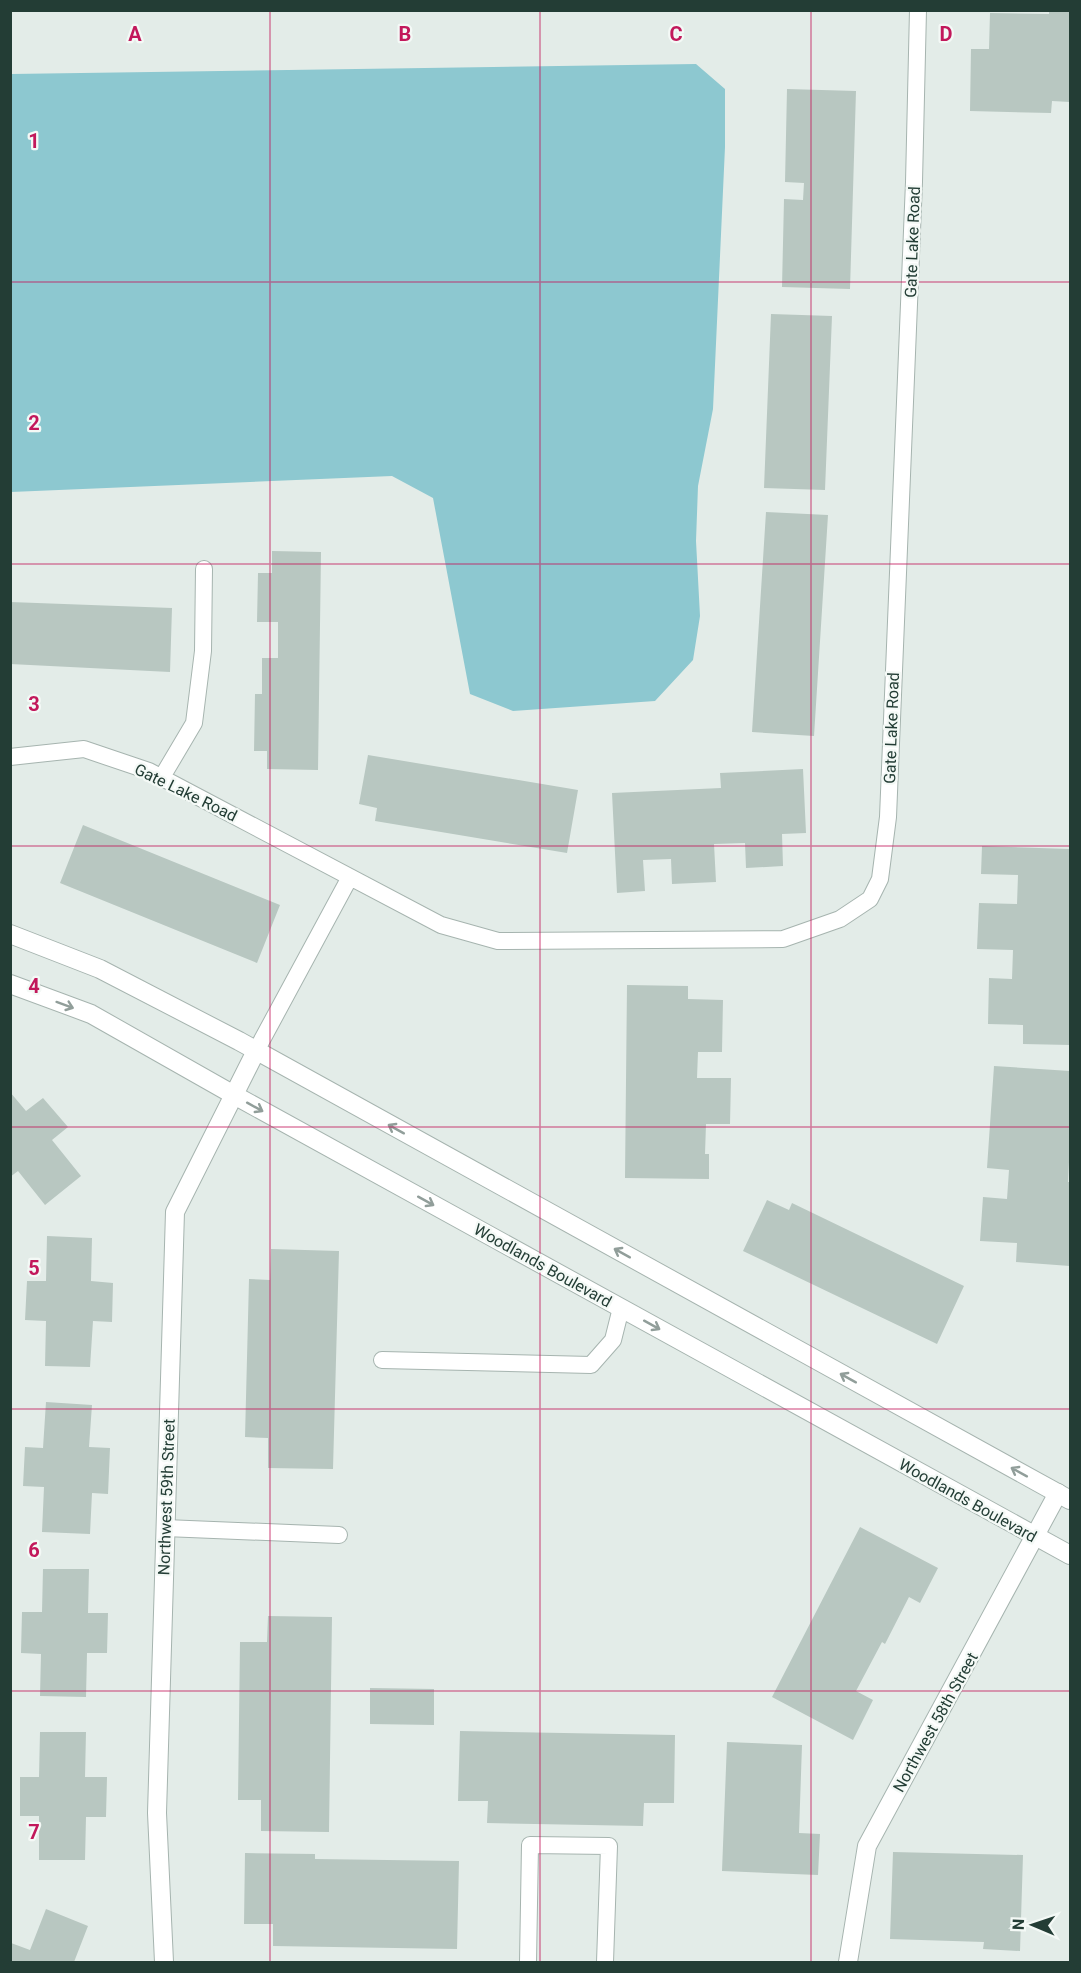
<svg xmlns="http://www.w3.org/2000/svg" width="1081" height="1973" viewBox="0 0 1081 1973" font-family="Roboto,sans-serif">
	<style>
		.water { fill: #8dc8d0 }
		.building { fill: #b8c7c1 }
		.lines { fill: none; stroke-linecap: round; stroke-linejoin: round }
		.service-casing { stroke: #a6b4af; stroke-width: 18 }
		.minor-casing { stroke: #a6b4af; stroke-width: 20 }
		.tertiary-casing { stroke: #a6b4af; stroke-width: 20 }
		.service { stroke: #fff; stroke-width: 16 }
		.minor { stroke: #fff; stroke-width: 18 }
		.tertiary { stroke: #fff; stroke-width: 18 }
		.oneway { stroke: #919e9a }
		.grid { fill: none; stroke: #c2185b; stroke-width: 1.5; stroke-opacity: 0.55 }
		.labels { text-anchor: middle; stroke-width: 4.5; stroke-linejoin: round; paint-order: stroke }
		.street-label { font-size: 16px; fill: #233d35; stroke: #f4f9f6 }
		.grid-label { font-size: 20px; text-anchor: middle; font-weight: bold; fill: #c2185b; stroke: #f4f9f6; stroke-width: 4.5; stroke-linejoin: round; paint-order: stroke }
	</style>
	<rect width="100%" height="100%" fill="#e3ece8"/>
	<!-- water -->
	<path class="water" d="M696,64L725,89V147L713,409L698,486L696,541L700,616L693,660L655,701L513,711L470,694L433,498L392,476L11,492V74Z"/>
	<!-- building -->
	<path class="building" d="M1049,10H1070V102L1052,101L1051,113L970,111L971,49H989L990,13L1049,14Z
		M787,89L856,91L850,289L782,287L784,199L803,200L804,183L785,182Z
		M771,314L832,316L825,490L764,488Z
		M766,512L828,515L814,736L752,732Z
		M272,551L321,552L318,770L267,769V751H254L255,694H262V658H278V622H257L258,573H272Z
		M10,602L172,608L170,672L10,664Z
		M368,755L578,790L567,853L375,821L377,808L359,804Z
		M803,769L806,833L782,834L783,866L746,868L745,843L714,844L716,882L672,884L671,859L643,860L645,891L617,893L612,793L721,788L720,773Z
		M83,825L280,905L257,963L60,883Z
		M982,846L1070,849V1045L1023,1044V1025L988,1024L989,978L1012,979L1013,950L977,949L979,903L1017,904L1018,875L981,874Z
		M627,985L688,986V999L723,1000L722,1052H698L697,1078H731L730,1124H706L705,1154H709V1179L625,1178Z
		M994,1066L1070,1071V1142L1068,1182H1070V1266L1016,1262L1017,1243L980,1241L983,1197L1007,1199L1009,1170L987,1168Z
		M10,1092L26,1111L43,1098L68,1127L52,1140L81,1176L45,1205L18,1171L10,1177Z
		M767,1200L789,1210L792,1203L964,1286L937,1344L743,1251Z
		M47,1236L92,1238L91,1281L113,1283L112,1322L93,1321L90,1367L45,1366L46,1321L25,1320L27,1281H46Z
		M271,1249L339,1251L333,1469L268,1468V1438L245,1437L249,1279L270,1280Z
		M46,1402L92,1405L89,1447L110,1448L108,1494L92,1493L90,1534L42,1532L44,1487L23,1486L25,1447L43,1448Z
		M860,1527L938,1568L920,1603L909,1597L885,1644L882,1642L856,1691L873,1700L853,1740L772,1697Z
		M43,1569H89L88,1613H108L107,1653H87L86,1697L40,1696L41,1654L21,1653L22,1612H42Z
		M268,1616L332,1617L329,1832L261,1831V1800H238L240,1642H267Z
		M370,1688L434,1689V1725L370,1724Z
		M460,1731L675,1735L674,1803H644L643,1826L487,1823L488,1801H458Z
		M40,1732H86L85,1777H107L106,1817H86L85,1860H39V1816H20V1777H39Z
		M727,1742L802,1745L799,1833L820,1834L818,1875L722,1871Z
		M893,1852L1023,1855L1020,1951L983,1949L984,1942L890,1939Z
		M245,1853L315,1854V1859L459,1861L457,1949L273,1946V1924H244Z
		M46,1909L88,1926L74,1962H10L11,1943L30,1950Z"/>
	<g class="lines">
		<!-- service casing -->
		<g class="service-casing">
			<path id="service" d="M10,757L84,749L149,771L441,925L498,941L783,939L840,919L870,899L880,879L888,817L914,182L918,10
				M162,777L194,723L203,651L204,569
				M256,1051L350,877
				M382,1360L591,1365L613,1340L621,1308
				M165,1528L339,1535
				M528,1962L530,1845L609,1846L605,1962"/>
		</g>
		<!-- minor casing -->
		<g class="minor-casing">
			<path id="minor" d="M164,1962L157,1813L175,1212L256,1051
				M848,1962L867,1846L1058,1493"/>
		</g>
		<!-- tertiary casing -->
		<g class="tertiary-casing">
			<path id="tertiary" d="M10,934L100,969L239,1041L1070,1500
				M10,984L91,1014L234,1095L1070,1555"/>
		</g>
		<!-- service -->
		<use href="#service" class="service"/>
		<!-- minor -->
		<use href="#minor" class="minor"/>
		<!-- tertiary -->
		<use href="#tertiary" class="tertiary"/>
	</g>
	<!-- one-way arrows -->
	<defs><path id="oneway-shaft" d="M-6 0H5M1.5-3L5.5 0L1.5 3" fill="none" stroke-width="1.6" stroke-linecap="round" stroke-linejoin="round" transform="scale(1.5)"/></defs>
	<g class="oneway">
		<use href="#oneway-shaft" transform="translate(65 1005) rotate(20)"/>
		<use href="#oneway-shaft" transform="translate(255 1107) rotate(29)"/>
		<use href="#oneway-shaft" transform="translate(396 1129) rotate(-151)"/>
		<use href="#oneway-shaft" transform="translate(426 1201) rotate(29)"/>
		<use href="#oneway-shaft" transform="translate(622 1253) rotate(-151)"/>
		<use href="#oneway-shaft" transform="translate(652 1325) rotate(29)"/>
		<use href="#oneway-shaft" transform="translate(848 1378) rotate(-151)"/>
		<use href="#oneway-shaft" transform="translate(1019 1472) rotate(-151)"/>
	</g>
	<!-- grid -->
	<path class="grid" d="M270,10V1962M540,10V1962M811,10V1962M10,282H1070M10,564H1070M10,846H1070M10,1127H1070M10,1409H1070M10,1691H1070"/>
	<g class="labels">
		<!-- street labels -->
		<g class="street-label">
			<text transform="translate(912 242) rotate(-88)" y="6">Gate Lake Road</text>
			<text transform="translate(891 728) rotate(-88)" y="6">Gate Lake Road</text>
			<text transform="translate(186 792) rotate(26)" y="6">Gate Lake Road</text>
			<text transform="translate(543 1265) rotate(29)" y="6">Woodlands Boulevard</text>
			<text transform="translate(166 1497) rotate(-88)" y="6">Northwest 59th Street</text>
			<text transform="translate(968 1500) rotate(29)" y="6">Woodlands Boulevard</text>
			<text transform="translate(935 1722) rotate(-61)" y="6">Northwest 58th Street</text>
		</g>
	</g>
	<g class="grid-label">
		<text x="135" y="41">A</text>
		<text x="405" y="41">B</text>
		<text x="676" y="41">C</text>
		<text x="946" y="41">D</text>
		<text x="34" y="148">1</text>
		<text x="34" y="430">2</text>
		<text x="34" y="711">3</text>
		<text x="34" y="993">4</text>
		<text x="34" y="1275">5</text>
		<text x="34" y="1557">6</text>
		<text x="34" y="1839">7</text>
	</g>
	<!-- border -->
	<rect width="1081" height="1973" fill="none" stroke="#233d35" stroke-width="24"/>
	<!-- north arrow -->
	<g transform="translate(1033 1925) rotate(272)" stroke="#f4f9f6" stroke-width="4.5" paint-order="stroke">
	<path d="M0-4.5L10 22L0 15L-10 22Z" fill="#233d35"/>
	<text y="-9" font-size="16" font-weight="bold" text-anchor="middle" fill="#233d35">N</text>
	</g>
</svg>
